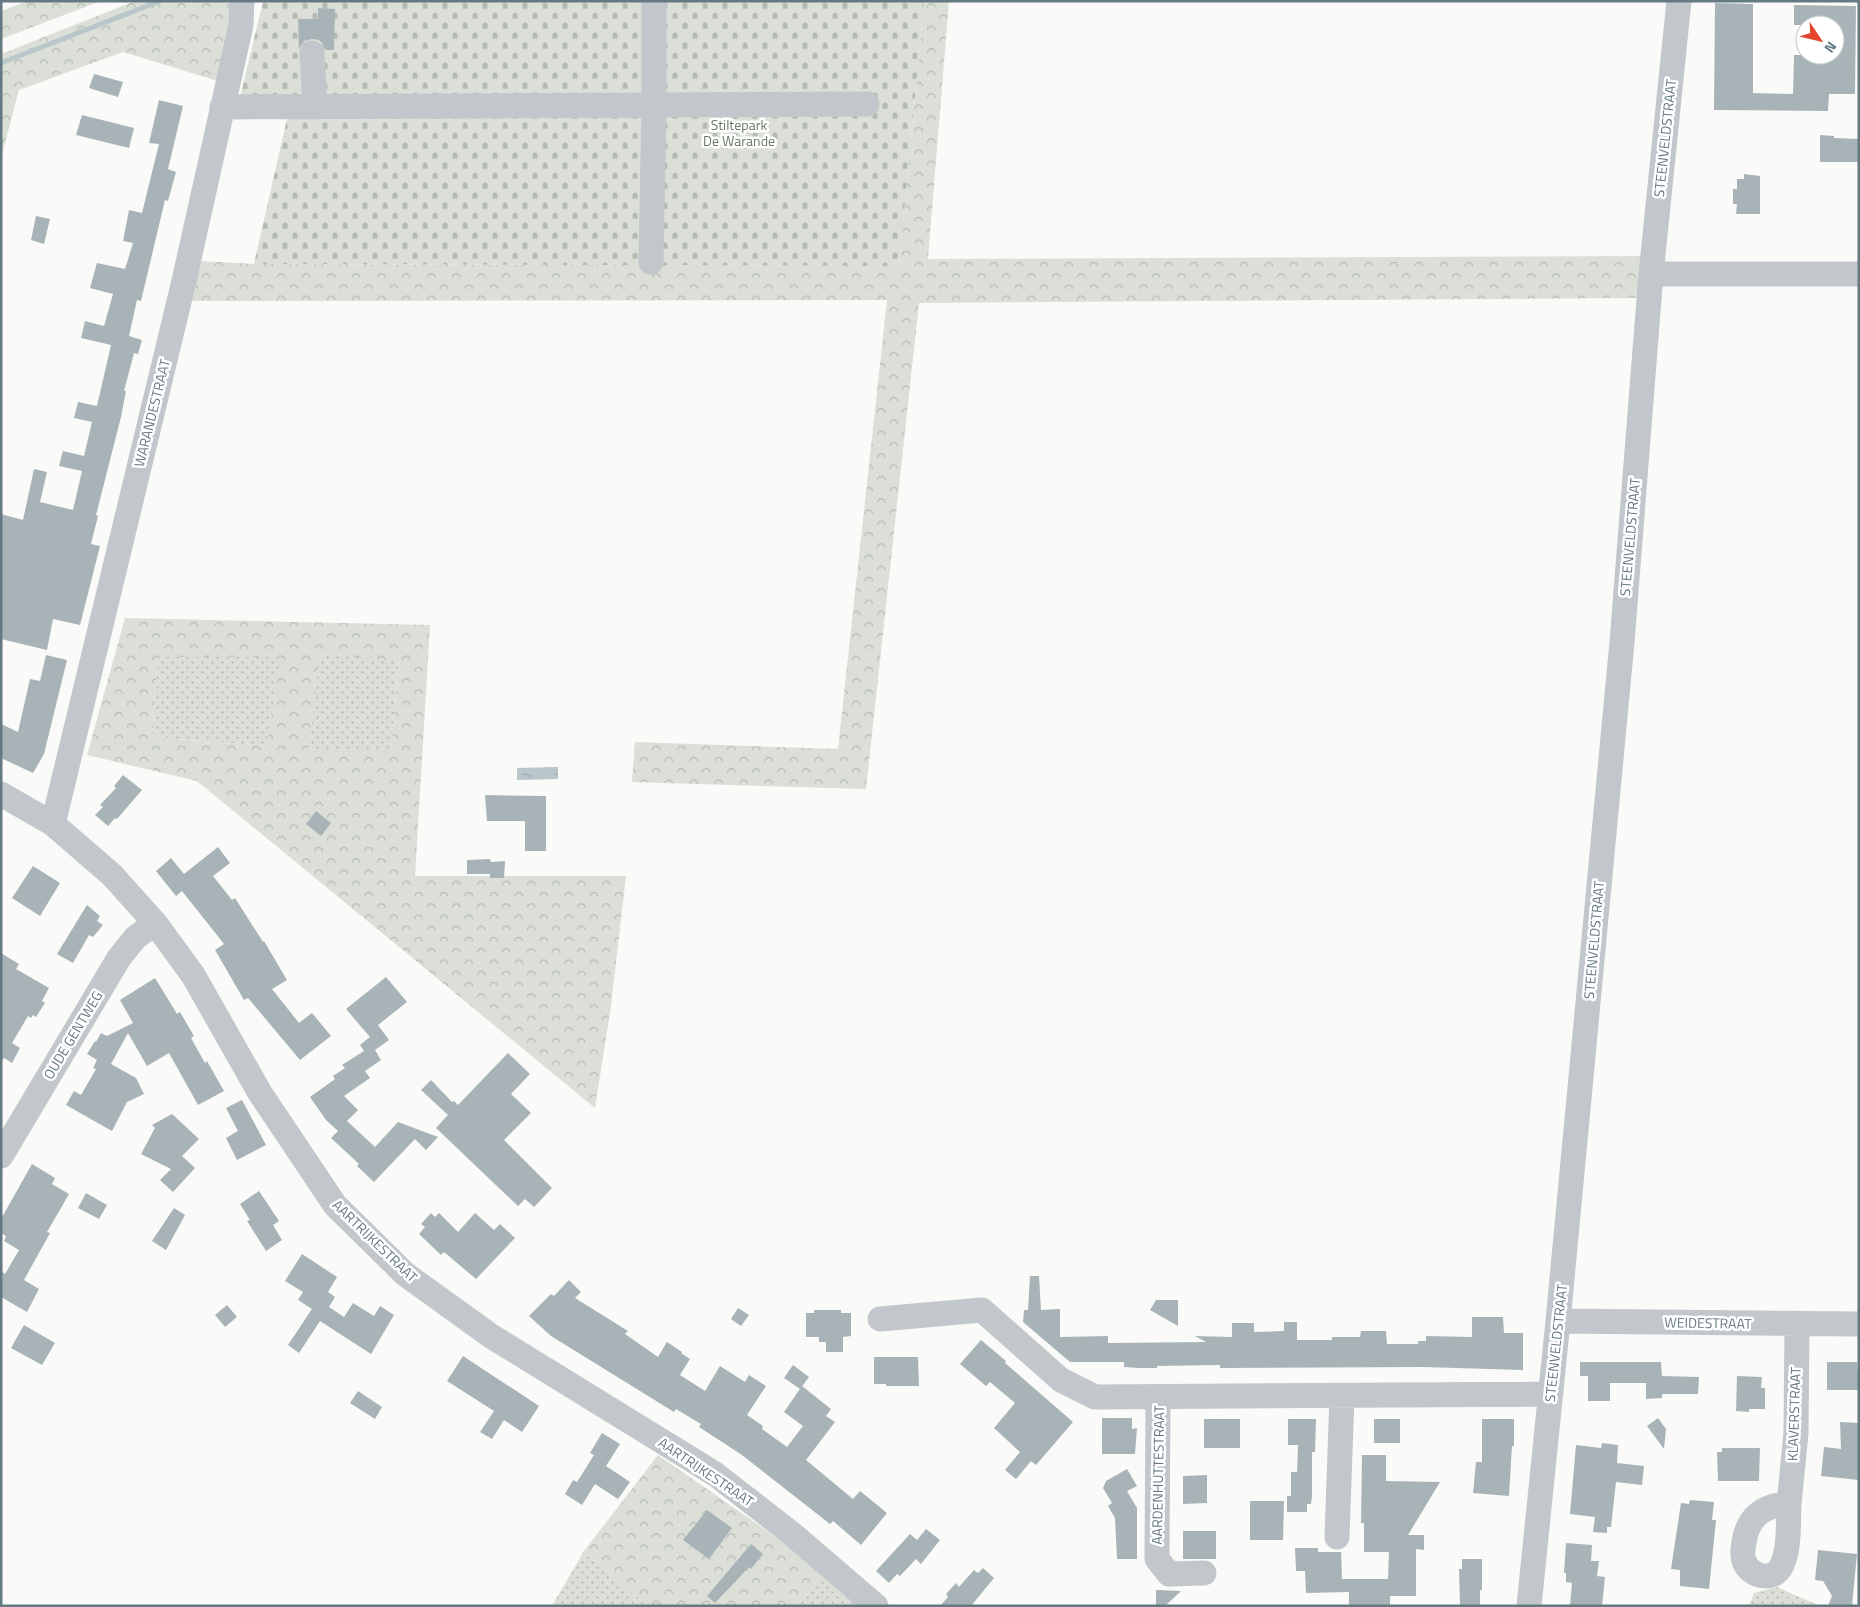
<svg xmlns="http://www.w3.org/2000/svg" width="1860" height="1607" viewBox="0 0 1860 1607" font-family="'Titillium Web',sans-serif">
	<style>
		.green { fill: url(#green-dots) }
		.forest { fill: url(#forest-crowns); fill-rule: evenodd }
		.cemetery { fill: url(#cemetery-stones) }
		.water { fill: url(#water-ripples) }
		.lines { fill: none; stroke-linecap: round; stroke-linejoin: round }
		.stream { stroke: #b9c7ca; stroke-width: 5 }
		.building { fill: #a8b3b7 }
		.minor { stroke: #c1c7ca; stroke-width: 25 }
		.labels { text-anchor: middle; stroke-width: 5; stroke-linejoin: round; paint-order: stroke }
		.park-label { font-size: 14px; fill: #6a7a64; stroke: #fff }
		.street-label { font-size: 14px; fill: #657983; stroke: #fff }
	</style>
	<defs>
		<pattern id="green-dots" width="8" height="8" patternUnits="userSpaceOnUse" patternTransform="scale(1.25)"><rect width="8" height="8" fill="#dbdfd7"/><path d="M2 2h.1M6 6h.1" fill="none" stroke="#b5bab4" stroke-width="1.8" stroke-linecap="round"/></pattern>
		<pattern id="forest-crowns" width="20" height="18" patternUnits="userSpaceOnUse" patternTransform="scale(1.25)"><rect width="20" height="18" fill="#dbdfd7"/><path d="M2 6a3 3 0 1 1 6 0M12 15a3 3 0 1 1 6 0" fill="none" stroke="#b5bab4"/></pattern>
		<pattern id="cemetery-stones" width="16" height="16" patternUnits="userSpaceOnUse" patternTransform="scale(1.25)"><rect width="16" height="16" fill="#dbdfd7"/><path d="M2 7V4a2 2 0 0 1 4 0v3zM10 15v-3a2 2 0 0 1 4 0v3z" fill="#b5bab4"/></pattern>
		<pattern id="water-ripples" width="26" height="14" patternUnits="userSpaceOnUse" patternTransform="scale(1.25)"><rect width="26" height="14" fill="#b9c7ca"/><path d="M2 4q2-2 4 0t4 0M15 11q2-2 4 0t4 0" fill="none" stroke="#9aa6a9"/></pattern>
	</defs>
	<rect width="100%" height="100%" fill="#fafaf8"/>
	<!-- green -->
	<path class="green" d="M319,654L399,660L391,750H309Z
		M158,657H281L267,746L152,737Z
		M584,1551L648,1606H552Z
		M825,1571L862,1606H798Z
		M1777,1587L1820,1606H1749L1754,1593Z"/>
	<!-- forest -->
	<path class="forest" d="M28,1H101L1,39V11Z
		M135,1H235L221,82L123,52L19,90L1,158V54Z
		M924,1H949L928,259L1643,256L1641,298L919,303L866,789L632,782L635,742L838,749L887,300L192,301L200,261L254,264L899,266Z
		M125,618L430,625L415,876H626L611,1006L595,1108L197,781L87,755ZM320,654L399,661L391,750H309ZM158,657H280L267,746L152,737Z
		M658,1455L825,1571L798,1606H648L584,1551Z"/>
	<!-- cemetery -->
	<path class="cemetery" d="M263,1H924L899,266L254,264L291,101L239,102Z"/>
	<!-- water -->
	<path class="water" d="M558,767V779L517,780V768Z"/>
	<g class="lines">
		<!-- stream -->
		<path class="stream" d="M1,63L160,1"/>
	</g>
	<!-- building -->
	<path class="building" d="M1715,3L1753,4V93L1793,94L1794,55H1835V25H1794V5L1856,6L1855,94H1829L1828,111L1714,110Z
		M318,8L335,9L334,50H326L324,45L319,40L312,39L304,41L299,49L298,19H318Z
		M94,74L123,82L118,97L89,88Z
		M159,100L183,106L168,169L176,172L168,201L165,200L141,301L137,300L129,336L142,340L138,354L134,353L124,391H126L121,417L96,515L98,516L91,544L100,546L80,625L53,619L47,650L1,639V514L23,520L34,469L47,472L40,502L73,510L82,471L59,466L63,451L84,456L92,422L74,418L78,402L97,406L111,345L81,338L85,321L104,326L113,294L90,288L97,263L125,269L133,243L123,241L129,210L142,213L159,144L149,143Z
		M82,115L134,128L129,148L76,135Z
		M1820,135L1834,136V138L1859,139V162H1820Z
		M1744,174L1760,176V214H1736L1737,204H1733V189H1737V179H1744Z
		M36,216L50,219L44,244L31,240Z
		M46,655L67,660L44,754L33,773L1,758V724L18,732L30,679L40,681Z
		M123,775L142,790L117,819L115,818L108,826L95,815L103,807L100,805L116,788L114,786Z
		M485,795L546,796V851H525V821H487Z
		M316,811L331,823L321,836L306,824Z
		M218,847L230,863L213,876L232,900L235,898L263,942L264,941L287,980L272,989L299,1023L312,1013L331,1036L300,1060L248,998L244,1000L215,950L224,944L182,891L176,896L156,871L171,858L184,874Z
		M490,859L491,862L505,861L504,878H490V874H467V860Z
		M33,866L60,883L40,916L12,898Z
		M87,905L100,916L97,921L103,925L93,937L89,935L73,963L57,954Z
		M1,953L19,964L16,969L49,988L42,1001L45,1003L36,1017L33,1015L31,1018L28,1016L12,1043L20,1048L12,1063L4,1058L1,1062Z
		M386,977L407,1002L378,1025L389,1040L375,1050L381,1060L365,1071L370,1078L344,1096L358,1110L347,1121L375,1147L398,1122L438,1137L426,1150L415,1139L374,1182L357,1166L359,1164L331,1138L338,1131L326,1120L310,1097L335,1079L333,1076L345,1068L342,1065L364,1051L360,1045L370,1037L346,1009Z
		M155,978L177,1014L180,1012L194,1036L191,1038L205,1063L207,1061L224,1091L198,1105L169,1053L147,1066L128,1033L111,1064L136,1078L144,1094L127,1102L112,1131L66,1105L74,1091L81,1095L96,1069L93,1068L97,1060L87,1054L95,1041L96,1042L101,1033L107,1036L133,1023L120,1000Z
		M508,1053L530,1074L511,1094L531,1113L504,1140L552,1188L534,1207L525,1199L518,1206L436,1128L448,1115L421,1090L431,1080L452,1102L454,1101L458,1105Z
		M242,1100L266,1145L237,1160L226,1138L238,1131L226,1108Z
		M172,1114L199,1139L182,1156L195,1168L173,1192L160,1180L171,1169L141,1154L155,1128L152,1125Z
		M32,1164L55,1178L52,1184L69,1194L47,1232L50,1233L24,1280L39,1289L27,1312L1,1297V1271L5,1274L19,1250L4,1241L6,1236L1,1233V1219Z
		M259,1191L279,1221L273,1225L282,1240L266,1251L247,1221L250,1220L240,1204Z
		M86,1193L107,1205L99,1219L78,1208Z
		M174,1208L185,1215L166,1250L152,1241Z
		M431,1213L435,1217L439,1213L458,1232L475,1213L494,1230L500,1224L515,1238L476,1279L444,1252L441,1255L419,1234L425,1227L421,1224Z
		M302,1254L337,1277L328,1292L335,1297L329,1307L344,1317L353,1303L374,1316L380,1306L394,1315L371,1354L320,1321L299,1353L288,1345L312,1309L298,1300L303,1292L285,1281Z
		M1030,1276H1039L1041,1310L1060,1309V1337L1108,1336V1343L1206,1342L1195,1336L1232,1337V1323H1254V1332L1284,1331V1322H1297V1340H1332V1337H1360L1361,1331H1386L1387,1344H1418V1341H1426V1336L1472,1337V1317H1503L1504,1333H1523V1370L1423,1367L1220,1368V1365L1157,1366V1368H1139L1124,1367V1362H1070L1023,1322L1024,1310H1028Z
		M569,1280L581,1292L575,1298L628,1331L625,1334L658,1357L667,1342L682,1352L681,1353L690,1359L680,1375L705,1391L720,1366L745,1382L749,1375L766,1386L747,1415L763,1426L762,1429L787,1447L803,1426L784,1412L802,1386L831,1409L826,1416L835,1422L806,1460L853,1499L860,1491L887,1513L861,1545L833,1521L830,1524L742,1455L699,1427L701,1424L676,1409L674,1412L551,1336L529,1316L551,1294L554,1296Z
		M1156,1300H1178V1326L1150,1310Z
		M227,1305L237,1317L225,1327L215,1315Z
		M738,1308L749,1315L741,1326L731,1319Z
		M814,1310H841V1313H851V1336L843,1337V1352H826V1342H819V1337H806V1313H814Z
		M24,1325L55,1343L42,1365L11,1348Z
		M981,1340L1006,1361L1005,1363L1073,1422L1036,1465L1031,1461L1016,1479L1005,1470L1020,1452L994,1428L1015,1403L990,1382L986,1386L960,1364Z
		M463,1356L539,1406L522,1432L504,1420L492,1439L480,1432L494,1411L447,1381Z
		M874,1357H918L919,1386H886V1384H874Z
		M1580,1362H1661L1662,1376L1699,1377L1698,1394H1662V1398L1646,1399V1383H1610V1401H1588V1376H1580Z
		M1827,1362H1857L1859,1390H1827Z
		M793,1365L809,1377L800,1389L784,1378Z
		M1737,1376L1762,1377L1761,1388H1765V1409H1749V1412L1736,1411Z
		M358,1391L382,1407L375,1419L350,1403Z
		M1102,1418H1132V1429L1137,1428L1135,1454H1102Z
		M1658,1418L1666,1429L1664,1449L1647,1426Z
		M1204,1419H1240V1448H1204Z
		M1288,1419H1316L1315,1452H1312V1496L1311,1504H1307V1512H1287V1496H1291V1472H1297L1298,1445H1288Z
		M1374,1419H1400V1443H1374Z
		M1482,1419H1514V1446H1512L1509,1496L1473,1493L1476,1462H1482Z
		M1840,1422L1859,1423V1480L1821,1476L1824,1447L1841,1449Z
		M602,1433L620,1444L606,1466L630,1482L618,1499L595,1484L582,1505L565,1494L573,1480L577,1482L594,1455L590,1453Z
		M1602,1443L1618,1445L1617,1463L1644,1466L1642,1485L1616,1482L1611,1527H1607V1533L1593,1532L1595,1517L1570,1514L1576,1445L1601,1448Z
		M1722,1448H1760L1759,1481H1718L1717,1452H1722Z
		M1362,1455H1386V1481L1440,1482L1408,1535H1424V1550L1416,1549V1596H1390V1605L1349,1606V1592L1306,1593L1305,1571H1296L1295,1548H1318V1552H1341L1342,1579H1388L1389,1552H1364V1523H1361Z
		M1127,1469L1137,1486L1127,1491L1137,1508V1559H1117L1115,1518L1108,1506L1112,1503L1103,1488L1106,1481Z
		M1207,1475V1503L1183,1504V1476Z
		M1690,1500L1714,1502L1712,1520H1716L1709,1589L1680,1586V1570L1671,1569L1681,1503L1689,1504Z
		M1250,1501H1284L1283,1540H1250Z
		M707,1510L732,1528L709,1559L683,1540Z
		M926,1529L940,1540L921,1564L916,1559L900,1576L897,1574L889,1583L876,1571L910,1534L917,1540Z
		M1183,1531H1216V1559H1183Z
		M1566,1543L1592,1545L1591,1561H1599L1597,1576L1605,1577L1602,1606H1570L1572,1583L1566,1582V1573H1564Z
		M751,1544L763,1554L751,1569L749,1567L715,1603L707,1596Z
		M1818,1550L1857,1554L1852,1606H1828L1832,1596L1823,1581L1815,1580Z
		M1462,1559H1482V1590H1480V1605H1460L1459,1569H1462Z
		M983,1568L994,1578L971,1606H940L948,1597L946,1594L956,1583L959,1587L974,1570L978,1573Z
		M1156,1590L1181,1591L1165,1606H1156Z"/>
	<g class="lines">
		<!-- minor -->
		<path class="minor" d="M312,53L315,107
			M222,107L867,104
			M651,262L654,105V1
			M1651,274H1859
			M1,794L53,824L112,875L155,923L193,975L260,1093L335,1205L405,1274L491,1336L715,1474L791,1533L876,1606
			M53,824L184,281L241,25L242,1
			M1,1156L119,958L135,938L155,923
			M880,1319L982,1310L1061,1380L1095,1397L1551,1394
			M1558,1321L1859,1324
			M1158,1397L1157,1559L1169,1574L1204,1573
			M1789,1504C1788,1523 1790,1547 1782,1565C1774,1583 1750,1577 1744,1561C1742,1555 1743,1547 1744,1542C1748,1516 1764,1505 1789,1504Z
			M1789,1504L1796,1433L1797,1324
			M1337,1537L1342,1396
			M1529,1606L1558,1321L1622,642L1651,274L1679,1"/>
	</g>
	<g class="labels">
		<!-- park labels -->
		<g class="park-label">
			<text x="739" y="130">Stiltepark<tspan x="739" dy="16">De Warande</tspan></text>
		</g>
		<!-- street labels -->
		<g class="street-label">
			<text transform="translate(1665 138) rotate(-84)" y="5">STEENVELDSTRAAT</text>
			<text transform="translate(152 413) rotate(-76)" y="5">WARANDESTRAAT</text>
			<text transform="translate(1630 537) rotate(-85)" y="5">STEENVELDSTRAAT</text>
			<text transform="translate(1594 940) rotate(-85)" y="5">STEENVELDSTRAAT</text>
			<text transform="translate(73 1035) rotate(-59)" y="5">OUDE GENTWEG</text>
			<text transform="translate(375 1241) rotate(44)" y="5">AARTRIJKESTRAAT</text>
			<text transform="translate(1708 1323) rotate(1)" y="5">WEIDESTRAAT</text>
			<text transform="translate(1556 1343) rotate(-84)" y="5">STEENVELDSTRAAT</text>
			<text transform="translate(1794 1414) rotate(-88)" y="5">KLAVERSTRAAT</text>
			<text transform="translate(706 1472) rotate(34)" y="5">AARTRIJKESTRAAT</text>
			<text transform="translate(1158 1475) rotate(-89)" y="5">AARDENHUTTESTRAAT</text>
		</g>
	</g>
	<!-- border -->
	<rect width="1860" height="1607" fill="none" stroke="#657983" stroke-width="5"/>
	<!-- north arrow -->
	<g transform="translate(1820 40) rotate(125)"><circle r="24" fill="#ffffff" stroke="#c1c9cd"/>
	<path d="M0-4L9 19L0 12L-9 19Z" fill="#e5452d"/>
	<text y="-8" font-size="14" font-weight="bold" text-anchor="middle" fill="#657983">N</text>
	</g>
</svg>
